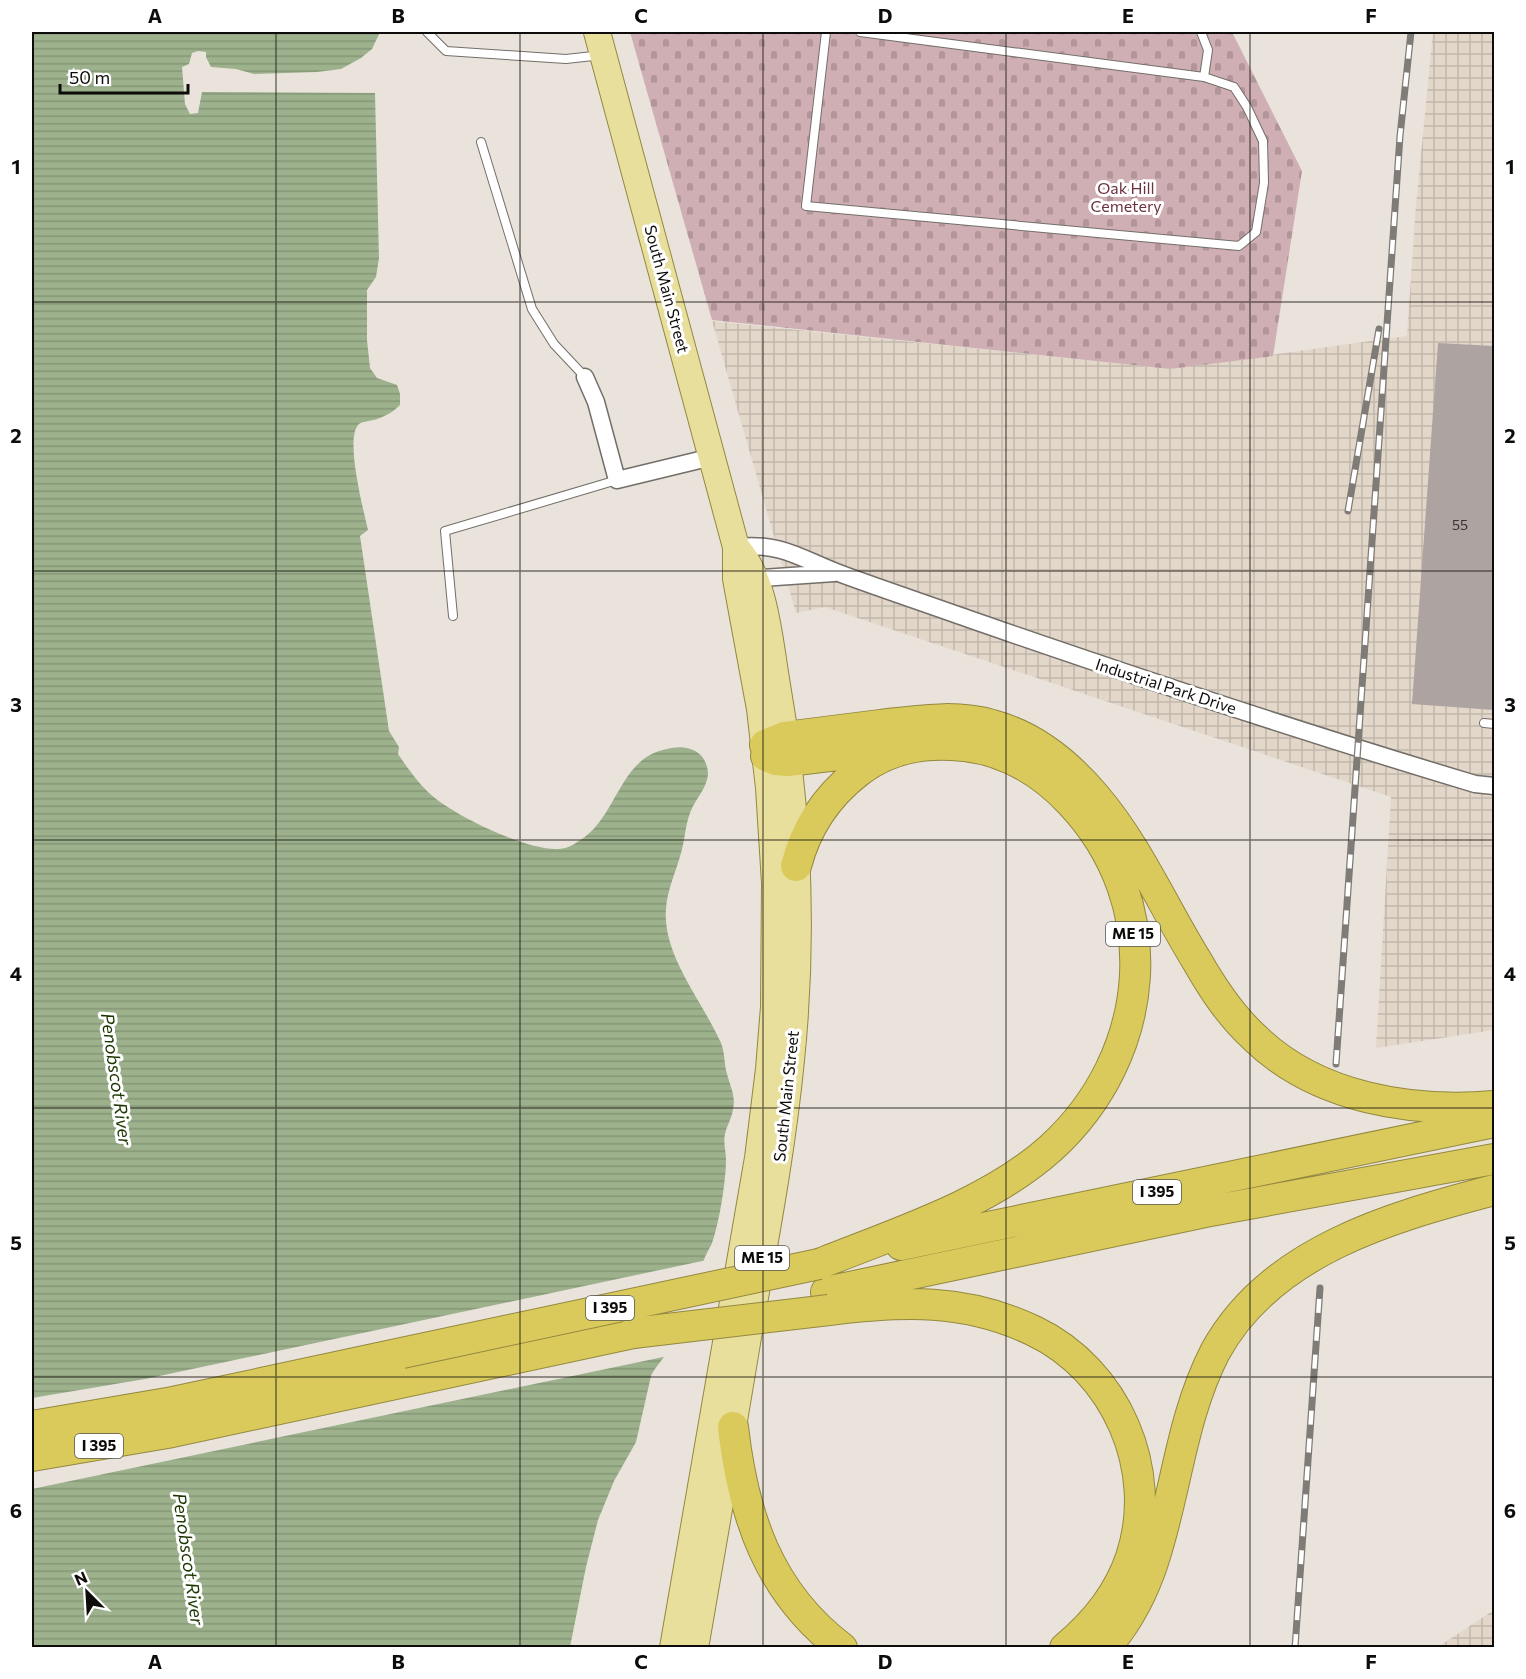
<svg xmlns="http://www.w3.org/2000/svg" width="1526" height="1679" viewBox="0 0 1526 1679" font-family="Commissioner,sans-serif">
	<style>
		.industrial { fill: url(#industrial-grid) }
		.cemetery { fill: url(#cemetery-stones) }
		.water { fill: url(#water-rules) }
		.pier { fill: #e9e3dc }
		.building { fill: #ada4a1 }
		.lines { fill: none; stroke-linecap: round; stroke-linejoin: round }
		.service-casing { stroke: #736e68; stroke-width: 10 }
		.minor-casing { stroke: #736e68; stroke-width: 19 }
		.primary-casing { stroke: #93883f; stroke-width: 28 }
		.motorway-casing { stroke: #93883f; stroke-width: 32 }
		.service { stroke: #fff; stroke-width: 8 }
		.minor { stroke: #fff; stroke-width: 16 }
		.primary { stroke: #e9df9d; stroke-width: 26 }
		.motorway { stroke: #daca5c; stroke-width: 30 }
		.rail-casing { stroke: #7f7b76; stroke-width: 7 }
		.rail { stroke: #fff; stroke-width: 4.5; stroke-dasharray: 14; stroke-linecap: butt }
		.motorway-bridge-casing { stroke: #93883f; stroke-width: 32; stroke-linecap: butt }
		.motorway-bridge { stroke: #daca5c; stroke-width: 30 }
		.grid { fill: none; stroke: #0e0c0a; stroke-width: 1.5; stroke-opacity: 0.55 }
		.labels { text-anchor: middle; stroke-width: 6; stroke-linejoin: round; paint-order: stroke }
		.number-label { font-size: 14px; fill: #363230 }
		.shield { fill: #fff; stroke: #565554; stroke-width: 1.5 }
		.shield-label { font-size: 15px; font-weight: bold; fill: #0e0c0a }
		.park-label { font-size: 16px; fill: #6d313e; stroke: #fff }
		.street-label { font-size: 16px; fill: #0e0c0a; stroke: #fff }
		.water-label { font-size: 18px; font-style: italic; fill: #1d3700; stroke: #fff }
		.neatline { fill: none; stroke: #0e0c0a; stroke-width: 2 }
		.grid-label { font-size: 20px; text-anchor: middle; font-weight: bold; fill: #0e0c0a }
	</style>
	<defs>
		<pattern id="industrial-grid" width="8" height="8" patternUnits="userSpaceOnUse" patternTransform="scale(1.5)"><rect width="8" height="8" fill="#e3d7ca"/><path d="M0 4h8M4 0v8" fill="none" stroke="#c2b7ac"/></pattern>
		<pattern id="cemetery-stones" width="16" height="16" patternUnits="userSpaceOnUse" patternTransform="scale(1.5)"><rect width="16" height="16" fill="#cfafb4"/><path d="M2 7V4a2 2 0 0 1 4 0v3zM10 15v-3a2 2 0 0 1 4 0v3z" fill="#b19599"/></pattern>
		<pattern id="water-rules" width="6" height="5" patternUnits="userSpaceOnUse" patternTransform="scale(1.5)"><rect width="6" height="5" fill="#9cb18c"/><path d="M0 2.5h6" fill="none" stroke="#859777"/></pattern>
	</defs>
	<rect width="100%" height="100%" fill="#e9e3dc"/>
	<!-- industrial -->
	<path class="industrial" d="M1433,32H1494V1030L1376,1048L1391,797L825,607L796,613L712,321L1170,369L1407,336L1416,205Z
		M1494,1610V1647H1438Z"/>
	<!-- cemetery -->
	<path class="cemetery" d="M630,32H1232L1302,171L1273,356L1170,369L712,320Z"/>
	<!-- water -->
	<path class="water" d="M32,32H380L372,49L361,58L341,69L317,72L254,74L236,69L211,67L206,57V52L198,51L192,53L189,64L182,67L185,104L190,114L198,113L202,92L375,93L379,258L376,277L367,290V340L370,368L377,378L397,385L400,394V405C393,412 386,416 377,419C371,421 363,421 359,424C344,437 364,512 368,530L360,536L389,731L399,747L398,754C409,770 420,786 435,798C458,817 536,856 565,848C570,847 576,843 579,841C617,819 619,757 667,749C675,747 685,746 693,750C703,754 708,764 708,775C706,790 695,799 690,813C685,826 685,840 681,853C676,872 667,890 666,909C662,955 703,1002 721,1043C725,1053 724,1064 727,1074C730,1086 736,1096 733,1109C732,1118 727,1125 725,1134C723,1143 726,1151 726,1160C726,1181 719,1224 712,1243C710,1248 707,1252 705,1257C697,1276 693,1297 684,1316C678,1329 673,1343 666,1354C661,1362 655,1367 651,1376L636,1442L614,1481L598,1520L586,1567L570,1647L32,1648Z"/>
	<!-- pier -->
	<path class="pier" d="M707,1260L689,1314L668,1356L32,1489V1398L145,1379Z"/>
	<!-- building -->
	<path class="building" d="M1438,343L1494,346V710L1412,704Z"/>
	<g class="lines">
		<!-- service casing -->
		<g class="service-casing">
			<path id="service" d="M427,32L446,51L566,59L602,55
				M826,32L806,206L1239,246L1256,232L1264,183L1263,141L1247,107L1234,87L1204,77L860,32
				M1201,32L1208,50L1204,77
				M481,142L532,309L554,344L585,377
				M453,616L445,531L617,480
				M1484,723L1494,724"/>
		</g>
		<!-- minor casing -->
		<g class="minor-casing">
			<path id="minor" d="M585,377L596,402L617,480L712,457
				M736,547C784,542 802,560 844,575C885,590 927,604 969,619C1136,677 1305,733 1475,784L1494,786
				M746,579L834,573"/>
		</g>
		<!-- primary casing -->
		<g class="primary-casing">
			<path id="primary" d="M597,32L736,547V579L760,709L769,788L775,883L774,1007L769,1069L758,1158L673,1648
				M695,1648C713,1544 731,1441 748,1337C764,1245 782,1153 791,1060C804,934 798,804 776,679C769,637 765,579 736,547"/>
		</g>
		<!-- motorway casing -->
		<g class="motorway-casing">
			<path id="motorway" d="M765,745L785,737C817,733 848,729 880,725C917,721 955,714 992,725C1034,736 1067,763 1095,796C1137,845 1163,906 1197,961C1213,989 1230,1015 1254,1037C1316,1098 1411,1113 1494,1106
				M766,756L776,760L788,761L888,749
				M796,866C806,827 827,796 858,772C886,750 918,743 952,745C1000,747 1038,768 1070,802C1167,904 1152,1056 1051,1148C989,1204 896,1233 819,1264
				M901,1245L1494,1122
				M826,1292L1205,1212L1494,1159
				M829,1310C902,1301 966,1298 1034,1331C1116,1370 1160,1470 1131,1557C1119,1593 1094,1624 1065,1648
				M32,1426L173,1402L402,1353
				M733,1427C743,1515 768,1592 842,1648
				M32,1456L167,1433L633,1333
				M1105,1648C1148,1600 1160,1543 1174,1482C1184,1437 1194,1393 1215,1352C1270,1251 1391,1217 1494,1190"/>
		</g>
		<!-- service -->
		<use href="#service" class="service"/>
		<!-- minor -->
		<use href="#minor" class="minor"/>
		<!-- primary -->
		<use href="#primary" class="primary"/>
		<!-- motorway -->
		<use href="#motorway" class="motorway"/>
		<!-- rail casing -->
		<g class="rail-casing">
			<path id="rail" d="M1348,511L1379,329
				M1336,1064L1400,136L1411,32
				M1295,1648L1320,1288"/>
		</g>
		<!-- rail -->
		<use href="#rail" class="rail"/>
		<!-- motorway-bridge casing -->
		<g class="motorway-bridge-casing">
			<path id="motorway-bridge" d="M633,1333L829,1310
				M402,1353L819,1264"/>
		</g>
		<!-- motorway-bridge -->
		<use href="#motorway-bridge" class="motorway-bridge"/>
	</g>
	<!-- grid -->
	<path class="grid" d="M276,32V1648M520,32V1648M763,32V1648M1006,32V1648M1250,32V1648M32,302H1494M32,571H1494M32,840H1494M32,1108H1494M32,1377H1494"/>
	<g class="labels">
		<!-- number labels -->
		<g class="number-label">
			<text x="1460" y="530">55</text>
		</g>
		<!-- shield labels -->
		<g class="shield">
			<rect x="1106" y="922" width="54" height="24" rx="4.5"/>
			<rect x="1133" y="1180" width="48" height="24" rx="4.5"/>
			<rect x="735" y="1246" width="54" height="24" rx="4.5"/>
			<rect x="586" y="1296" width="48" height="24" rx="4.5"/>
			<rect x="75" y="1434" width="48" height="24" rx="4.5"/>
		</g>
		<g class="shield-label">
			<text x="1133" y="939">ME 15</text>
			<text x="1157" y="1197">I 395</text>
			<text x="762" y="1263">ME 15</text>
			<text x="610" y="1313">I 395</text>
			<text x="99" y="1451">I 395</text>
		</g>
		<!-- park labels -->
		<g class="park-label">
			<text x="1126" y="194">Oak Hill<tspan x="1126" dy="18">Cemetery</tspan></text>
		</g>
		<!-- street labels -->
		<g class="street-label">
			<text transform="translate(667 289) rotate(75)" y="6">South Main Street</text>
			<text transform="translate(1166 686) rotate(18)" y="6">Industrial Park Drive</text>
			<text transform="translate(786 1096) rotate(-84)" y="6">South Main Street</text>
		</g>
		<!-- water labels -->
		<g class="water-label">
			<text transform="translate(116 1079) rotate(82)" y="6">Penobscot River</text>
			<text transform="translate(188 1559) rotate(82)" y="6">Penobscot River</text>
		</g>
	</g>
	<!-- border -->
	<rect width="1526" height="1679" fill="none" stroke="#ffffff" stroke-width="66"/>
	<!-- north arrow -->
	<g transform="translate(87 1592) rotate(336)" stroke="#ffffff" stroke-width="4.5" paint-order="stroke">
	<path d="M0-4.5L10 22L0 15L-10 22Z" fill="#0e0c0a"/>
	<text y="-9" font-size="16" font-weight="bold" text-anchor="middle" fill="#0e0c0a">N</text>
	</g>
	<!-- scale -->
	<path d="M60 84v9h128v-9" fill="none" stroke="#0e0c0a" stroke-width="3"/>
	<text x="69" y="84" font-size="18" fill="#0e0c0a" stroke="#ffffff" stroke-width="4.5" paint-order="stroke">50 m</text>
	<rect x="33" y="33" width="1460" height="1613" class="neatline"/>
	<g class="grid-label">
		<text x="155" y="23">A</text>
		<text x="398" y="23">B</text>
		<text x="641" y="23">C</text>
		<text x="885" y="23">D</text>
		<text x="1128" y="23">E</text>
		<text x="1371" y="23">F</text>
		<text x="16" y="174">1</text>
		<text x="1510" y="174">1</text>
		<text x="16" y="443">2</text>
		<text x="1510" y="443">2</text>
		<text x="16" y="712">3</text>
		<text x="1510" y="712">3</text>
		<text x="16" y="981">4</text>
		<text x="1510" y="981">4</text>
		<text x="16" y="1250">5</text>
		<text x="1510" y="1250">5</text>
		<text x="16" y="1518">6</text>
		<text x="1510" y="1518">6</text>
		<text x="155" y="1669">A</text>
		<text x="398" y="1669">B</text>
		<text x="641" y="1669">C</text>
		<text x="885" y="1669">D</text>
		<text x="1128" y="1669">E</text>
		<text x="1371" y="1669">F</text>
	</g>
</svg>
